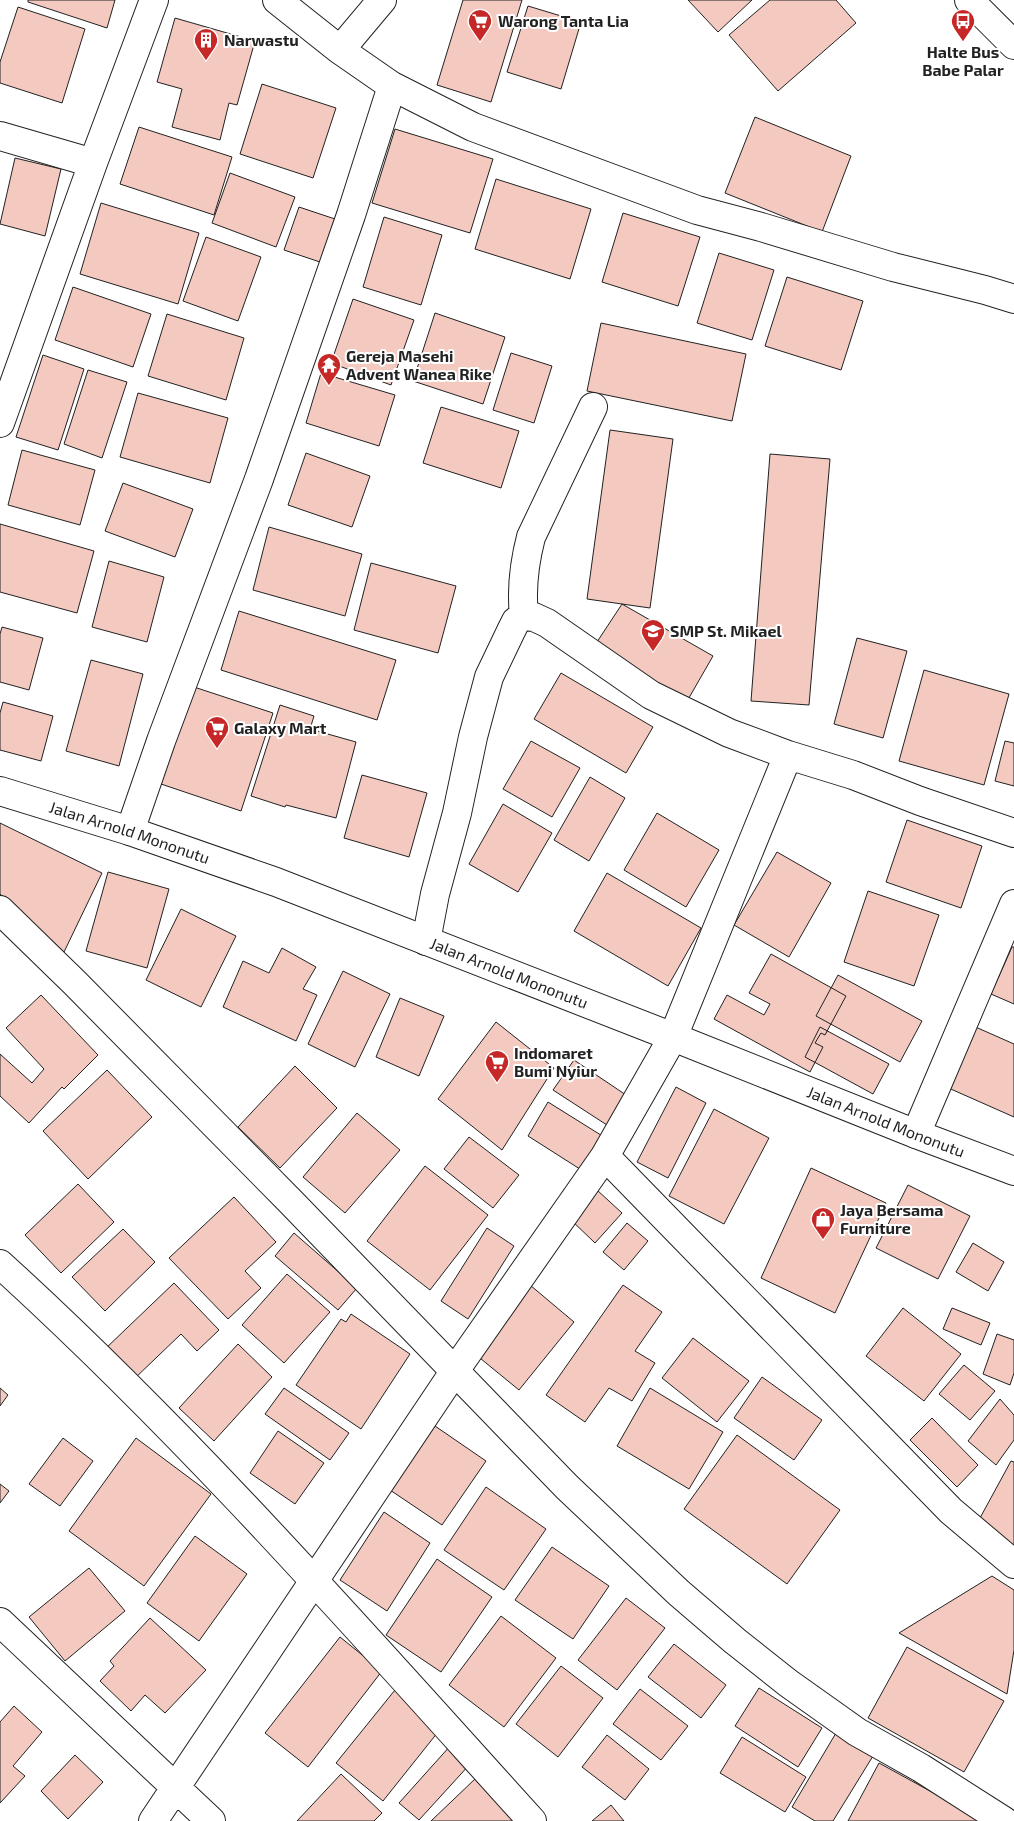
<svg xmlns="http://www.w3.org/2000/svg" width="1014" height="1821" viewBox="0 0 1014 1821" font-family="'Exo 2',sans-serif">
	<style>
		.building { fill: #f3c9c0; stroke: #222 }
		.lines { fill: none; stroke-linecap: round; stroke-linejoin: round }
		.street-casing { stroke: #222; stroke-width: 30 }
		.secondary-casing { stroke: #222; stroke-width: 30 }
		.street { stroke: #fff; stroke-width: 28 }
		.secondary { stroke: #fff; stroke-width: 28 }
		.labels { text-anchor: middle; stroke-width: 4; stroke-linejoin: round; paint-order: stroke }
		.poi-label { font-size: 16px; font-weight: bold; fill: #222; stroke: #fff; text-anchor: start }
		.street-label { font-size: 16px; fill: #222; stroke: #fff }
	</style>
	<rect width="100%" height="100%" fill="#fff"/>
	<!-- building -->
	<path class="building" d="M28,0H115L107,28L28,2Z
		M463,0H522L491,102L437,85Z
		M688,0H752L718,32Z
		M770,0H836L856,23L778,91L729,35Z
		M528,6L581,22L561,89L507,72Z
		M18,7L85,29L62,103L0,83V62Z
		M175,18L255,41L237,105L229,103L220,140L172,127L182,89L157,82Z
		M262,84L336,108L313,178L240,154Z
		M755,117L851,156L822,232L725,193Z
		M139,127L232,157L214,215L120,184Z
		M395,129L493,159L470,233L372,203Z
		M15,158L61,169L45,236L0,224Z
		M230,173L295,197L276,247L212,223Z
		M496,179L591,209L570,279L475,249Z
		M101,203L199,233L178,304L80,274Z
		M299,207L335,219L320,262L284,250Z
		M623,213L700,237L678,306L602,282Z
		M384,217L442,235L421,305L363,287Z
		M206,237L261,257L238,321L183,301Z
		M719,253L774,270L752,340L697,323Z
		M787,277L863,301L841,370L765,346Z
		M73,287L151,314L133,367L55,340Z
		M353,299L414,320L391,385L331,363Z
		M435,313L505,337L483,404L413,381Z
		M167,314L244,338L226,400L148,376Z
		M601,323L746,354L732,421L587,391Z
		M511,353L552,366L534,423L493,410Z
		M43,355L84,369L58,450L16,437Z
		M88,370L127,382L102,458L64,444Z
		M321,373L395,395L379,446L306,423Z
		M138,393L228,418L210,483L120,457Z
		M441,407L519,431L501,488L423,463Z
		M610,430L673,439L650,608L587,599Z
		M22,450L95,470L80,525L8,505Z
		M306,453L370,476L352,527L288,505Z
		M770,454L830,459L809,705L751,701Z
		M123,483L193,509L175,557L105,531Z
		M0,524L94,551L77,613L0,592Z
		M269,527L362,554L345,616L253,590Z
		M109,561L164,577L147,642L92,627Z
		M371,563L456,586L438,653L354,630Z
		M622,604L713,656L686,703L593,648Z
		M239,611L396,660L377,720L221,670Z
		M2,627L43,638L29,690L0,682V634Z
		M857,638L907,651L883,738L834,724Z
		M91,660L143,674L119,766L66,751Z
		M924,670L1009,694L984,785L899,761Z
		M561,673L653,727L626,773L534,719Z
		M194,687L273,713L241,811L161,784Z
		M3,702L53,716L41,761L0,750V713Z
		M280,705L314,716L310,729L356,742L336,818L286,805L285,807L251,796Z
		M531,741L580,768L552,817L503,789Z
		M1005,741L1014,743V786L995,781Z
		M362,775L427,793L409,857L344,838Z
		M590,777L625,798L589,861L554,840Z
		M503,804L552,833L518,892L469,864Z
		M657,813L719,850L686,907L624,870Z
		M907,820L982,846L961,908L886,882Z
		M0,823L102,873L64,952L0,894Z
		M777,852L831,883L789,957L734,925Z
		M108,872L169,889L147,968L86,951Z
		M607,873L701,928L668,986L574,931Z
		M868,891L939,915L914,986L844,962Z
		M181,909L236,936L201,1007L146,980Z
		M1012,947H1014V1004L991,994Z
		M282,948L316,967L303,989L317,995L296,1041L223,1007L243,961L269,973Z
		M771,954L846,996L825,1035L821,1033L815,1043L823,1047L810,1072L714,1019L727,995L764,1015L770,1004L749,993Z
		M343,971L390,994L355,1067L308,1044Z
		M838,975L922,1021L900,1062L816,1016Z
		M41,995L98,1055L64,1089L62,1087L29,1123L0,1096V1054L32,1083L44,1069L6,1028Z
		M400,998L444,1016L419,1076L376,1057Z
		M496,1022L554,1068L502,1150L438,1099Z
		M971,1025L1014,1044V1117L944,1086Z
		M820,1027L889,1064L873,1094L805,1057Z
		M574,1060L629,1097L610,1127L553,1090Z
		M295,1066L337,1108L280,1168L238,1127Z
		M107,1070L152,1117L88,1179L43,1131Z
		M676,1087L706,1103L668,1178L637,1162Z
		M548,1102L604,1137L583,1171L528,1136Z
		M714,1109L769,1138L724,1224L669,1196Z
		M357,1113L400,1150L345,1213L303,1177Z
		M469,1137L519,1175L493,1208L444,1169Z
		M425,1166L488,1215L430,1290L367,1241Z
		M811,1168L886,1203L835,1313L761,1278Z
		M78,1184L114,1222L61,1273L25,1235Z
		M908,1185L970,1216L938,1279L876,1248Z
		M597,1190L622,1213L595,1243L570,1219Z
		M234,1197L276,1242L245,1271L261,1288L228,1319L169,1258Z
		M627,1223L648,1241L624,1270L603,1252Z
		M487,1228L514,1246L468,1319L441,1301Z
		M123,1229L155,1262L105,1311L72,1277Z
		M294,1233L357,1288L338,1310L275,1256Z
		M973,1243L1004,1262L988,1291L956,1272Z
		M287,1274L330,1312L284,1363L242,1325Z
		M174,1283L219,1330L197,1351L181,1334L133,1380L104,1350Z
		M530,1285L574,1322L519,1390L475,1354Z
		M623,1285L662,1312L635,1351L655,1363L632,1401L609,1388L585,1422L546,1395Z
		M903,1308L961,1354L924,1401L866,1356Z
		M952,1308L990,1323L981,1345L943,1329Z
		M351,1314L410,1354L361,1429L296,1385L341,1319L346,1322Z
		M997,1334L1014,1340V1373L1010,1385L983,1374Z
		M693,1338L749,1381L717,1422L662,1378Z
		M238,1344L272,1377L214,1441L179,1408Z
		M964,1365L995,1391L970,1420L939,1394Z
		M762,1377L822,1420L794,1460L734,1418Z
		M0,1388L8,1395L0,1406Z
		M284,1388L349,1433L330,1460L265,1414Z
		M650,1388L723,1432L689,1489L617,1446Z
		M1000,1399L1014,1415V1440L996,1465L968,1441Z
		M932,1418L978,1465L957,1487L910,1440Z
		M435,1426L486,1461L442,1525L390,1490Z
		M278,1431L324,1463L295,1504L250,1473Z
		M737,1435L840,1510L787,1584L684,1509Z
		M63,1438L93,1461L60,1506L29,1484Z
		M136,1438L211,1494L144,1586L69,1531Z
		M1011,1461L1014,1462V1546L974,1529Z
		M0,1484L9,1491L0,1503Z
		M486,1487L546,1529L504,1590L444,1550Z
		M384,1512L430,1543L387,1611L340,1580Z
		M195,1536L247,1574L199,1641L147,1603Z
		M552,1547L609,1586L573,1639L515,1600Z
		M437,1559L492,1597L441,1672L386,1635Z
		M89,1568L125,1611L65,1661L29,1617Z
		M992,1576L1014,1590V1650L1007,1694L899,1633Z
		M626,1598L665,1628L617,1690L578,1660Z
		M501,1616L556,1658L504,1727L449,1685Z
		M150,1618L206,1670L165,1713L145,1695L131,1711L100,1681L114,1666L110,1661Z
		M340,1637L382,1671L308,1767L265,1733Z
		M674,1644L726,1685L701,1718L648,1677Z
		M907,1647L1004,1701L964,1772L868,1718Z
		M561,1666L603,1698L558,1757L516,1724Z
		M759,1688L822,1728L798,1767L735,1726Z
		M640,1689L688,1726L661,1760L613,1724Z
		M395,1690L442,1727L383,1801L336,1763Z
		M14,1706L42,1732L13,1766L25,1776L0,1803V1722Z
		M836,1733L873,1756L833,1821H815L792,1807Z
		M607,1735L649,1769L625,1800L582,1767Z
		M742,1737L806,1777L785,1812L720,1773Z
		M451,1745L471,1763L419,1820L399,1803Z
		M75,1755L103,1782L68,1819L41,1791Z
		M879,1763L981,1819L980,1821H848Z
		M341,1774L382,1813L374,1821H297Z
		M475,1779L514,1821H431Z
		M611,1805L624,1821H592Z"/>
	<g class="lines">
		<!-- street casing -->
		<g class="street-casing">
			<path id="street" d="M277,0L340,50L392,86L473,127L697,210L761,227L893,267L985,290L1014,299
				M340,50L382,0
				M0,136L93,163
				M0,423L93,163L154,0
				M524,616C521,588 524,564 531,537L593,407
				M130,831L161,741L259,479L351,215L392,86
				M0,910L75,983L291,1202L567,1487L679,1593L735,1641L788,1683L857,1732L921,1768L1004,1821
				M426,941L435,894L457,813L473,737L489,677L511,631L516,621L524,616L534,617L547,623L651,695L729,733L788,755L853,775L920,801L1014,833
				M916,1134L1014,904
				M605,1156L951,1511L1014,1564
				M0,1264C190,1437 360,1631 532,1821
				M0,1622L211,1821
				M153,1821L454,1372L605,1156L673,1037L788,755"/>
		</g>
		<!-- secondary casing -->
		<g class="secondary-casing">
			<g id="secondary">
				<path d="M969,0L1014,45"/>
				<path id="s1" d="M0,791L130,831L276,882L673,1037L916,1134L1014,1171"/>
			</g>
		</g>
		<!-- street -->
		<use href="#street" class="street"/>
		<!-- secondary -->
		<use href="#secondary" class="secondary"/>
	</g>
	<!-- icons -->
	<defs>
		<g id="supermarket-pin" transform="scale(1.25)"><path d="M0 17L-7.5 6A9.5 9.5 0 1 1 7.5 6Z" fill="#c62828" stroke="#fff"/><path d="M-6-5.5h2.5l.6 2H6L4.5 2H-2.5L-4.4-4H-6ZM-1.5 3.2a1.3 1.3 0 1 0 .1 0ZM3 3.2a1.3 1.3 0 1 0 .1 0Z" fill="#fff"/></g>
		<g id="bus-pin" transform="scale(1.25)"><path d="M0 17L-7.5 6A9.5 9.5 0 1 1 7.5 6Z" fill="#c62828" stroke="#fff"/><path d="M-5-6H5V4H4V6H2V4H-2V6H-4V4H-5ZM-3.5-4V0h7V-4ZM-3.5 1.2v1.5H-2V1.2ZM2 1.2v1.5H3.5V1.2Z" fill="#fff"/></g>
		<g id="building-pin" transform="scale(1.25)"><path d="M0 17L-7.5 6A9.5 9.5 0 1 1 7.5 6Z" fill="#c62828" stroke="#fff"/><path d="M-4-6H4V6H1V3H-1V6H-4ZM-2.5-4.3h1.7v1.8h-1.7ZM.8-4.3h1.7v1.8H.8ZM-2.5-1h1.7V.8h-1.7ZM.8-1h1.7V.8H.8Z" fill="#fff"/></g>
		<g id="temple-pin" transform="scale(1.25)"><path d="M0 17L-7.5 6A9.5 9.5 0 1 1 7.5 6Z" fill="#c62828" stroke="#fff"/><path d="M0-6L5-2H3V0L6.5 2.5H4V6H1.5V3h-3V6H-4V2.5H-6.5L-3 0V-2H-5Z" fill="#fff"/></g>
		<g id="school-pin" transform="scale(1.25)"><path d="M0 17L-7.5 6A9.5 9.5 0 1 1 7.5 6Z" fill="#c62828" stroke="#fff"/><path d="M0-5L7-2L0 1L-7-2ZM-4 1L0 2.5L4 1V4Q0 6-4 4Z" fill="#fff"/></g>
		<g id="shop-pin" transform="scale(1.25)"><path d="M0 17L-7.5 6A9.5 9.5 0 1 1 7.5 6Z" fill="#c62828" stroke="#fff"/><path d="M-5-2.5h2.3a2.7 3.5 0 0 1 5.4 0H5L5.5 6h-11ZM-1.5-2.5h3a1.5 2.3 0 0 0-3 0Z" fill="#fff"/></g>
	</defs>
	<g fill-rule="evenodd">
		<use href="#supermarket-pin" x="480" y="21"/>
		<use href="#bus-pin" x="963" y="21"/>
		<use href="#building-pin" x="206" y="40"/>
		<use href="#temple-pin" x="329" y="365"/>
		<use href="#school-pin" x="653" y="631"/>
		<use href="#supermarket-pin" x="217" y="728"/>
		<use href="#supermarket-pin" x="497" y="1062"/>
		<use href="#shop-pin" x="823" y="1219"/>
	</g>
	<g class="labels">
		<!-- poi labels -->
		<g class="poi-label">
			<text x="498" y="27">Warong Tanta Lia</text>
			<text x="224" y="46">Narwastu</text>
			<text x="963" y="58" text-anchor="middle">Halte Bus<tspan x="963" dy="18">Babe Palar</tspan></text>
			<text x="346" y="362">Gereja Masehi<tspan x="346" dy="18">Advent Wanea Rike</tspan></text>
			<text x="670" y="637">SMP St. Mikael</text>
			<text x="234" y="734">Galaxy Mart</text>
			<text x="514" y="1059">Indomaret<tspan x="514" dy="18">Bumi Nyiur</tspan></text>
			<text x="840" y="1216">Jaya Bersama<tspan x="840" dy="18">Furniture</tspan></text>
		</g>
		<!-- street labels -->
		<g class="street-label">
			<text dy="6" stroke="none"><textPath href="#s1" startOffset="136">Jalan Arnold Mononutu</textPath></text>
			<text dy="6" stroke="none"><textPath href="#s1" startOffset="541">Jalan Arnold Mononutu</textPath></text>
			<text dy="6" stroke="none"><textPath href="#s1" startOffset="946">Jalan Arnold Mononutu</textPath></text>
		</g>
	</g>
</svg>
